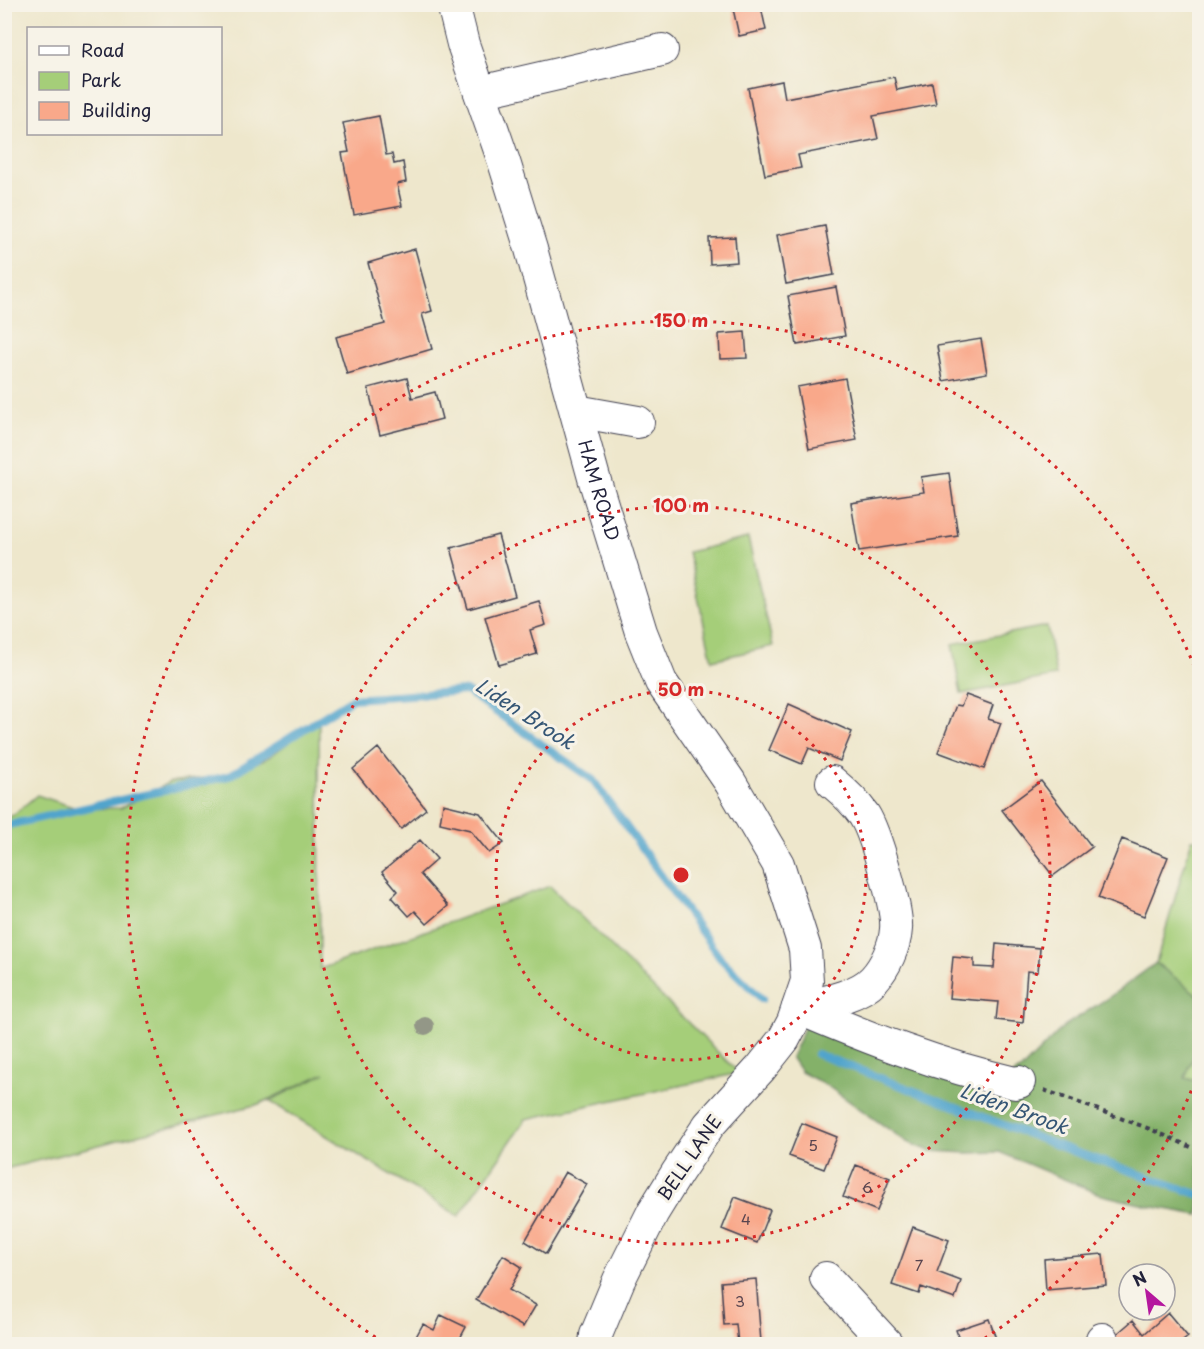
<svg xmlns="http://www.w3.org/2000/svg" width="1204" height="1349" viewBox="0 0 1204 1349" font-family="'Playpen Sans',sans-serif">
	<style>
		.green { fill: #a5ce79; stroke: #64785a; stroke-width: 1.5 }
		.forest { fill: #84b169; stroke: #536a52; stroke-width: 1.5 }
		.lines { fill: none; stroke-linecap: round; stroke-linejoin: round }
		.stream { stroke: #51a4cc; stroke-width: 8 }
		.building { fill: #f9a88a }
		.minor-casing { stroke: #414051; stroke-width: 34 }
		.path { stroke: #414051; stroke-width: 4; stroke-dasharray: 4.5 4.5; stroke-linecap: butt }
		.minor { stroke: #fff; stroke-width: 32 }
		.tree { fill: #939787 }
		.ring { fill: none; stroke: #d62828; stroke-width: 3; stroke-dasharray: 3 6 }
		.labels { text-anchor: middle; stroke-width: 6; stroke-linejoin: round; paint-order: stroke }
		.number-label { font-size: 15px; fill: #58444f }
		.street-label { font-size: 18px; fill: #22223b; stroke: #f7f3e8 }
		.water-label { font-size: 20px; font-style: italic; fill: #355675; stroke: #f7f3e8 }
		.centre { fill: #d62828; stroke: #f7f3e8; stroke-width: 3 }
		.ring-label { font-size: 18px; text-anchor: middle; font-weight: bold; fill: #d62828; stroke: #f7f3e8; stroke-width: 6; stroke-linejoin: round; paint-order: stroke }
	</style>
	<rect width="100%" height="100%" fill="#f7f3e8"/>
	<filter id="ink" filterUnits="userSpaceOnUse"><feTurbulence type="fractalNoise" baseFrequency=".0167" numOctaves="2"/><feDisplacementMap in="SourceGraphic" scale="12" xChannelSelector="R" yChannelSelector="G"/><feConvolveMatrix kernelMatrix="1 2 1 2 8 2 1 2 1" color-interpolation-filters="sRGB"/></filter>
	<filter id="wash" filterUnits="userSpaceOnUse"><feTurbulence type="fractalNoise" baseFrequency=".008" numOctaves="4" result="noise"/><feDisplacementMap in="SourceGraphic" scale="24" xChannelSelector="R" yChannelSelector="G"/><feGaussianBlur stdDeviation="1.35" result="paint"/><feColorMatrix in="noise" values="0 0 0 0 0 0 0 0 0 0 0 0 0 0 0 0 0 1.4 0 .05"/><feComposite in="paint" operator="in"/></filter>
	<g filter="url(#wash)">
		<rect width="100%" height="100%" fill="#eee7cc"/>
		<!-- green -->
		<path class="green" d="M748,538L773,646L712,660L688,552Z
			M1047,626L1056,676L961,694L952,644Z
			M319,720L320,969L550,886L739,1073L526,1119L459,1216L269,1101L325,1073L259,1104L5,1169V818L13,815L37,795L79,809L121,808L170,782L229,775L269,757Z
			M1192,839H1199V996L1156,963Z
			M1199,1042V1082L1184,1078Z"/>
		<!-- forest -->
		<path class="forest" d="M1156,963L1199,996V1042L1185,1078L1199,1082V1215L1149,1206L1102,1195L999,1152L968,1153L930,1151L907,1142L826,1085L801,1072L791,1057L807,1022L993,1089L1024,1067L1064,1026L1108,998Z"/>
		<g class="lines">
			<!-- stream -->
			<path class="stream" d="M4,826L229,776L352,699L466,691L593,780L720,958L762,999
				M817,1054L1075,1152L1200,1195"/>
		</g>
		<g id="blocks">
			<!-- building -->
			<path class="building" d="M732,4H768L761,7L766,30L739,36Z
				M894,77L897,90L932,83L936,104L873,116L878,139L798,155L801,168L765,175L748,88L782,81L785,98Z
				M379,116L386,155L392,154L394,164L403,162L406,182L397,184L402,206L354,215L342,153L349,152L343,123Z
				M825,226L834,275L786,284L777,235Z
				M735,237L737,262L710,264L709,238Z
				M415,249L432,311L422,314L432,349L347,374L336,337L385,324L368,263Z
				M836,287L845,336L797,345L788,296Z
				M745,332L747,358L720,359L719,334Z
				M981,339L987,373L943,381L937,346Z
				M407,378L412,398L435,392L442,419L380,435L368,388Z
				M845,378L857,440L809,449L797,387Z
				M949,473L958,536L859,551L851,503L924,492L921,477Z
				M498,535L515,596L468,609L451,548Z
				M539,601L546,625L530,630L537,654L499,665L485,617Z
				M966,695L993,705L988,719L1001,723L984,769L938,752L956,705L961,706Z
				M789,704L852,732L840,761L809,748L802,764L769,750Z
				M378,748L426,809L401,829L353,769Z
				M1041,781L1092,847L1053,876L1002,810Z
				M443,804L480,813L504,843L489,853L470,830L440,823Z
				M1122,839L1168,857L1144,916L1098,898Z
				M420,840L437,859L420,874L448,906L427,924L415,911L409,916L392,897L398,891L382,872Z
				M996,944L1040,948L1038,972L1027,971L1023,1023L996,1020L998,1002L949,998L953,957L974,959V967L994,968Z
				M802,1123L837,1137L824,1169L789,1156Z
				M856,1165L890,1178L877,1211L843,1197Z
				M565,1172L587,1184L546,1254L525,1241Z
				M735,1197L770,1210L757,1243L722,1229Z
				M913,1227L949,1240L937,1272L961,1281L955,1299L921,1287L919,1294L892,1285Z
				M1103,1254L1106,1285L1046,1290L1044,1259Z
				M503,1255L522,1267L509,1290L536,1305L523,1327L476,1300Z
				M756,1279L761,1342L738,1344L736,1324L724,1325L721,1282Z
				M1168,1313L1188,1337L1179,1344H1116L1111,1339L1133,1320L1144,1334Z
				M441,1315L466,1327L457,1344H412L423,1324L434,1330Z
				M989,1319L998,1344H961L956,1330Z"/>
		</g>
	</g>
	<g filter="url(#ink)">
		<use href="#blocks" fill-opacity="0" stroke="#414051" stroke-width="1.5"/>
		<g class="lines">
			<!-- minor casing -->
			<g class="minor-casing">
				<g id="minor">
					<path id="s1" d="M453,4L463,44L504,162L531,249L594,478L641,632L661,682L730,782L778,864L805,949L807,981L793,1022L784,1039L761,1068L709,1125L677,1173L653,1212L619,1280L596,1335L595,1344"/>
					<path d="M480,92L662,50"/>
					<path d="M576,411L638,422"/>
					<path d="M798,1008C820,1003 858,997 874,979C885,967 895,946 896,929C898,909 875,832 864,815C855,802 844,792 832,782"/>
					<path d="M798,1008C868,1038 940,1066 1015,1083L1019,1082"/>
					<path d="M826,1278L887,1344"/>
					<path d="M1102,1344V1339"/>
				</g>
			</g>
			<!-- path -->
			<path class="path" d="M1044,1090L1150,1129L1200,1151"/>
			<!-- minor -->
			<use href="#minor" class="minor"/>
		</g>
		<!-- trees -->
		<circle class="tree" cx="425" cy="1026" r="9"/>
	</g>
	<!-- distance rings -->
	<g class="ring">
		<circle cx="681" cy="875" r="185"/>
		<circle cx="681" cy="875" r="369"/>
		<path d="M1198 1074A554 554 0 0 1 979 1342M383 1342A554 554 0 1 1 1198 676"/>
	</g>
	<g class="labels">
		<!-- number labels -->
		<g class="number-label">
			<text x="813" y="1151">5</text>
			<text x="867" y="1193">6</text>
			<text x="746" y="1225">4</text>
			<text x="919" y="1271">7</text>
			<text x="740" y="1307">3</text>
		</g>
		<!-- street labels -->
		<g class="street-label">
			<text dy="6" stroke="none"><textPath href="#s1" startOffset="508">HAM ROAD</textPath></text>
			<text transform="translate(690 1158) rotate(-56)" y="6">BELL LANE</text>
		</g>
		<!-- water labels -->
		<g class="water-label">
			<text transform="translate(525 714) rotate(33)" y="7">Liden Brook</text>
			<text transform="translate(1014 1109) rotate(20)" y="7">Liden Brook</text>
		</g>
	</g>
	<circle cx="681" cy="875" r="9" class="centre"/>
	<g class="ring-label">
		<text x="681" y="327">150 m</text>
		<text x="681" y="512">100 m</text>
		<text x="681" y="696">50 m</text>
	</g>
	<!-- margin -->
	<rect width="1204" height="1349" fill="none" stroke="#f7f3e8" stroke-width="24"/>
	<!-- legend -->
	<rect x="27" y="27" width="195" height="108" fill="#f7f3e8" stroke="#a29fa3" stroke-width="1.5"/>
	<rect x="39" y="46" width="30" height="9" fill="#ffffff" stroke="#a29fa3" stroke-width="1.5"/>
	<text x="81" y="57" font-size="18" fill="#22223b">Road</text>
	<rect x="39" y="72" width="30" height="18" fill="#a5ce79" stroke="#a29fa3" stroke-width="1.5"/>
	<text x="81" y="87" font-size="18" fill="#22223b">Park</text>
	<rect x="39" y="102" width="30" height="18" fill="#f9a88a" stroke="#a29fa3" stroke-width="1.5"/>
	<text x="81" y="117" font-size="18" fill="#22223b">Building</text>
	<!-- north arrow -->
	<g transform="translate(1147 1292) rotate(331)"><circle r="28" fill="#f7f3e8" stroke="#a29fa3" stroke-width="1.5"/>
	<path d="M0-4.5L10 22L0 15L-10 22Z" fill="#b5179e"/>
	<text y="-9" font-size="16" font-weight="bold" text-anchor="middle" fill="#22223b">N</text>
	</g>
</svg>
